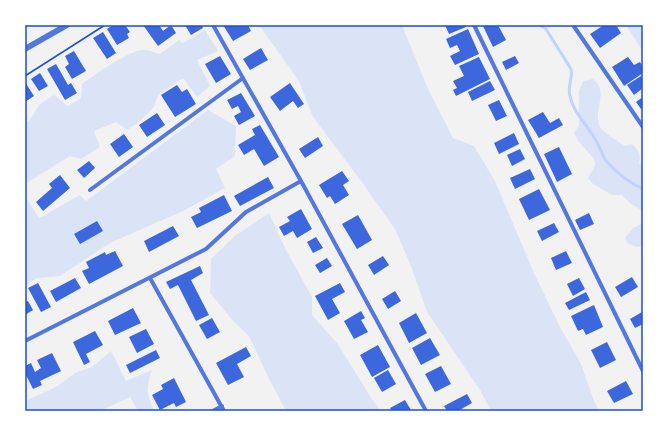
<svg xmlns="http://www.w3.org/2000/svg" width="668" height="436" viewBox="0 0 668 436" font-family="Roboto,sans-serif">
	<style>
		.green { fill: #dbe4f7 }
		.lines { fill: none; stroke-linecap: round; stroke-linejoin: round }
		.stream { stroke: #bfd3fe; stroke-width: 3 }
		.building { fill: #3d67dc }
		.path { stroke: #1d4ed8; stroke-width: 1.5 }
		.minor { stroke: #5277de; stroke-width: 4 }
		.tertiary { stroke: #5277de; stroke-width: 6 }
		.neatline { fill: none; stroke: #1d4ed8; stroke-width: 1.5 }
	</style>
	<rect width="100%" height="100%" fill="#f2f2f2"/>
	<!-- green -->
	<path class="green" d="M259,25H402L428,89L453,138L474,146L495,181L534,273L559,325L581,364L594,401L600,411H491L480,390L427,312L411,266L395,229L361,181L313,117L299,81Z
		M626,25H643V52Z
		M205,30L218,51L197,60L210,86L197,97L183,78L158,95L154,107L139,122L127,130L116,122L94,131L100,147L81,159L70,156L25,184V124L29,121L40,104L54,95L68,106L81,98L82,84C94,75 132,48 145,50C150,50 155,53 160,54L179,40L183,43Z
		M593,79C610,92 592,111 600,127C603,132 619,142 625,146L632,144C639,150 641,155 639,164L643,165V211L631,204L622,195H612L593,184L588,178C592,171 597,166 594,159L578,141L574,133L579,125V91L583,81Z
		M208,110L236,126L235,156L216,169L225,188L183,211L110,243L60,276L37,278L25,286V196L39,218L80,195L86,201Z
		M269,213L286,250L312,297V315L337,343L372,399L381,411H286L267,375L249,336L234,322L210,293L211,259L236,235Z
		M643,223V246L636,247L627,243L625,238L633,228Z
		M111,351L126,381L152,370C146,390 146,392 154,411H138L130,397L100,411H25V401L56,387L75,373L92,367Z"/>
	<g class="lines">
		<!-- stream -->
		<path class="stream" d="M540,25L546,29L571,69C573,79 567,87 570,96C573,112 587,125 595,139C600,146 602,157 608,163C618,174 630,183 643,189"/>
	</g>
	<!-- building -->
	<path class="building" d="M113,25H125L130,32L127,34L129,38L117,45L107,29Z
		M143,25H159L163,31L171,25L176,33L158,46Z
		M185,25H201L203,28L191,35Z
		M223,25H248L251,31L233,41Z
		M445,25H466V27L449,34Z
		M485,25H498L506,40L493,47L483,26Z
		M604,25H616L621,33L600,48L590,34Z
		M468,29L479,54L455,65L450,56L460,51L457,45L450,48L446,39Z
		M103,32L116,53L107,59L93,38Z
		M261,48L268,60L250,70L243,59Z
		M74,51L86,71L72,79L65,67L69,64L65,56Z
		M220,56L231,74L216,83L205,64Z
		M515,56L519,63L506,70L502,62Z
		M479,57L490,79L456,96L453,90L457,88L453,81L464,76L459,66Z
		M628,57L634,65L640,62L643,67V73L624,86L612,67Z
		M56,64L68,85L71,83L77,93L65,100L47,69Z
		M40,73L48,86L39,91L31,79Z
		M641,76L643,79V88L634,95L627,85Z
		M490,81L495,90L472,101L468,92Z
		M25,82L34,96L25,102Z
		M290,83L304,104L298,108L293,101L280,111L270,97Z
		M177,85L182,92L187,89L196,104L175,117L161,95Z
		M241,93L255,116L239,125L234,116L241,112L238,106L232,109L227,100Z
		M643,97V108L641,109L636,102Z
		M499,100L507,116L496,121L488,105Z
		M543,112L550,123L559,118L563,125L539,138L528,120Z
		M157,113L165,125L147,137L139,125Z
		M260,125L279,157L264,166L254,149L244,155L238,145L255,135L252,129Z
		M514,133L519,144L499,154L494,143Z
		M124,134L133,147L119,157L110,144Z
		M318,137L323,146L305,158L299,149Z
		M559,147L572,174L557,182L544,154Z
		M520,149L525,159L512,166L507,155Z
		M89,161L95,168L84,178L77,170Z
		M530,169L535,179L515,189L510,178Z
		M342,171L349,181L343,185L349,195L335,204L330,196L327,198L319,185Z
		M60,175L70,188L43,211L36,202L52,188L49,184Z
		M268,177L274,188L240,206L234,196Z
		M539,189L550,210L529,220L519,199Z
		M224,195L232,211L197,228L191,217L201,212L199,208Z
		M301,209L312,229L297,238L293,231L284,236L279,227L290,221L287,217Z
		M589,213L594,224L580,230L575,220Z
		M358,215L372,240L357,249L342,224Z
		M97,221L103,231L80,244L74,234Z
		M554,223L559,232L542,241L537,231Z
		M173,226L179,236L149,252L144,241Z
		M316,237L323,248L313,253L307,242Z
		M115,251L123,266L89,284L82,271L89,268L86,262L105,252L106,255Z
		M566,251L572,263L556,270L551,258Z
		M383,256L389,265L374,275L368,265Z
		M327,258L332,266L320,273L315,265Z
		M200,266L203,273L191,280L209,315L196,321L178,285L170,289L166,282Z
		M632,277L638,287L621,297L615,287Z
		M75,278L81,288L56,302L50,291Z
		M579,278L585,289L573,296L567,284Z
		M38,283L51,307L41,312L28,288Z
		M340,283L345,292L332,299L340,313L328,320L315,296Z
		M395,291L401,301L388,309L382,299Z
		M586,292L590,300L569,310L565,303Z
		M28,301L33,310L25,315V302Z
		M594,305L603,327L586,335L583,329L578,331L571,316Z
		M133,308L141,323L115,335L108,321Z
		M361,311L365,318L361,320L368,332L354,339L344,321Z
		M642,312L643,324L635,328L630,319Z
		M416,313L427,333L409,343L399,323Z
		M212,318L220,332L207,339L199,325Z
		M146,329L154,344L137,353L129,337Z
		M95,331L103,345L86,354L90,362L84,365L73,342Z
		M430,338L440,355L421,365L412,348Z
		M607,342L616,360L600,368L591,350Z
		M378,345L390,367L372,377L360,355Z
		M246,347L251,356L237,364L244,377L228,385L216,363Z
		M156,350L160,358L130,373L126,365Z
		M52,353L61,371L40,381L42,385L33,389L25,373V366L31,363L35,372L41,368L37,360Z
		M441,366L451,384L435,392L425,374Z
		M388,370L396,384L382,392L374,378Z
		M174,378L186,402L176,407L174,403L160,410L152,395L163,389L161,385Z
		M626,381L633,394L614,403L607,391Z
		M467,394L472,403L458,411H447L444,406Z
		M405,400L411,410L392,411L390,408Z"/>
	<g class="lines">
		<!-- path -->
		<path class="path" d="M25,76L105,25"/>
		<!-- minor -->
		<path class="minor" d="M213,25L301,181L426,411
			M474,25L643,371
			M573,25L643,127
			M90,190L243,78
			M150,278L224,411
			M25,341L206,249L246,212L301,181
			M213,411L222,406"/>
		<!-- tertiary -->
		<path class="tertiary" d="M25,49L67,25"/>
	</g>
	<!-- border -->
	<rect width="668" height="436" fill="none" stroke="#ffffff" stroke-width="52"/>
	<rect x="26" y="26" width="616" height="384" class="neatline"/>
</svg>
